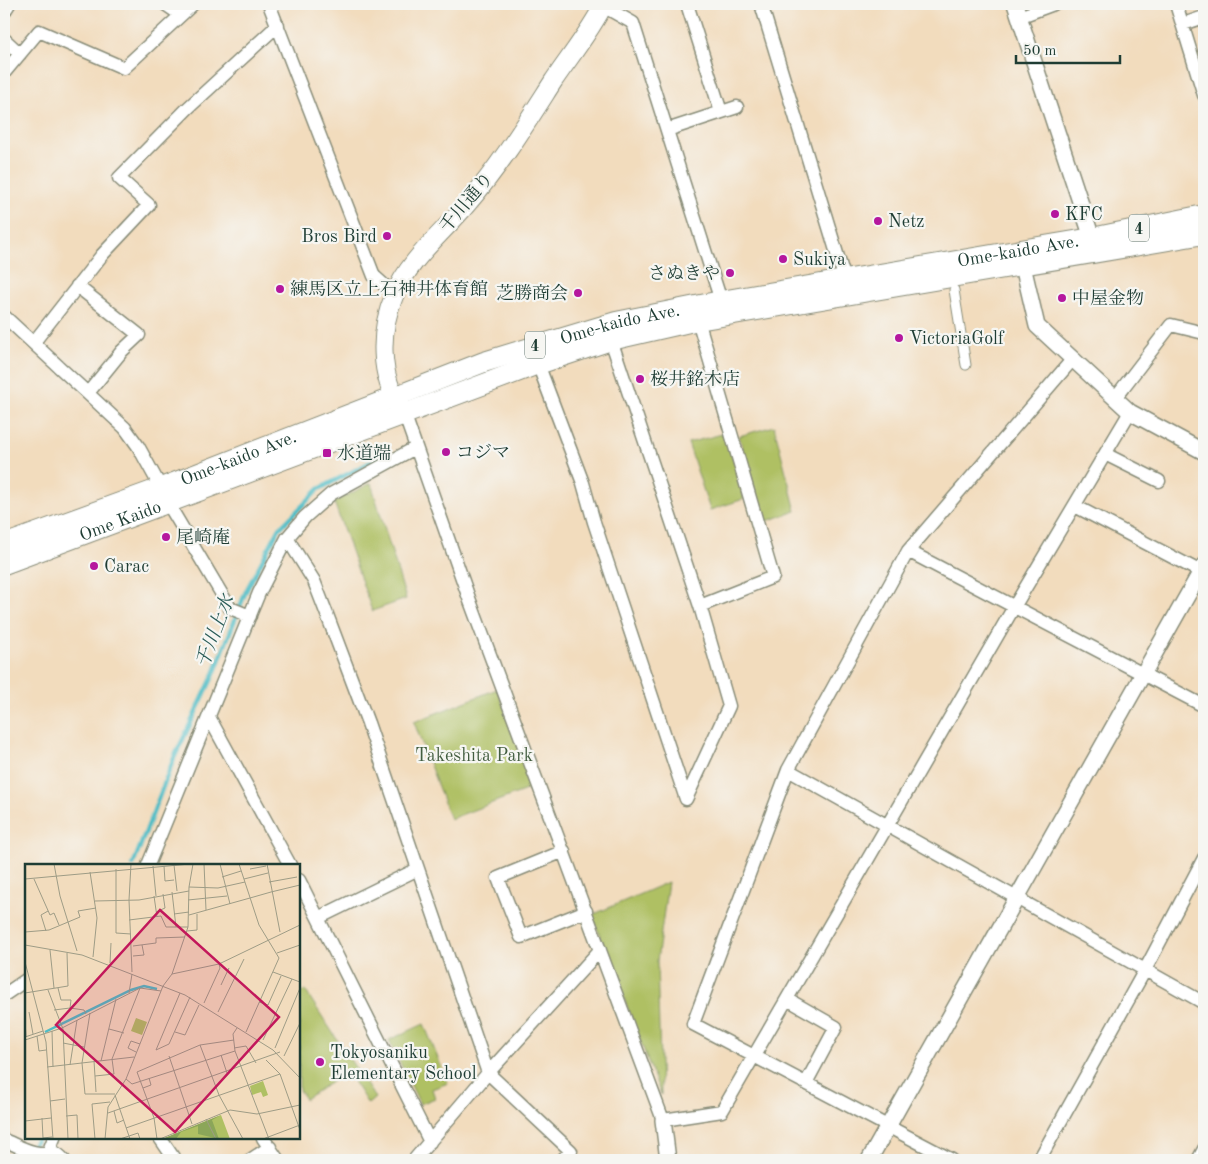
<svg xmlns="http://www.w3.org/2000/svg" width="1208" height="1164" viewBox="0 0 1208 1164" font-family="'Old Standard TT','Noto Serif JP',serif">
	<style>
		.green { fill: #afc063; stroke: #677e4c }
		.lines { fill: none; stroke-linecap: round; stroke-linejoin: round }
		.stream { stroke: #4ebcc5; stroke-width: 4.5 }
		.pedestrian-casing { stroke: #888c78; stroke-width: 11 }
		.minor-casing { stroke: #888c78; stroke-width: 15 }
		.tertiary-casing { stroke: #888c78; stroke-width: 18 }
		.secondary-casing { stroke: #888c78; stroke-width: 20 }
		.primary-casing { stroke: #888c78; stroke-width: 22 }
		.pedestrian { stroke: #fff; stroke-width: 9 }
		.minor { stroke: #fff; stroke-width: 12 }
		.tertiary { stroke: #fff; stroke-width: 15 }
		.secondary { stroke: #fff; stroke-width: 18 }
		.primary { stroke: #fff; stroke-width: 20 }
		.poi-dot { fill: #b5179e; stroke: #f6f6f2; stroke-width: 2 }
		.labels { text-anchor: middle; stroke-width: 4.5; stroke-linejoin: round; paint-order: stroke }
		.shield { fill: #f6f6f2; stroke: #60746d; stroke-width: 1 }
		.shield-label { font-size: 16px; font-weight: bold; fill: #1f3d34 }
		.street-label { font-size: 18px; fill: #1f3d34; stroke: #f6f6f2 }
		.poi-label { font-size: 18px; fill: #1f3d34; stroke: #f6f6f2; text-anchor: start }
		.park-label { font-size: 18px; fill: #435e40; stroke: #f6f6f2 }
		.water-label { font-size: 19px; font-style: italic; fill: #2b5d58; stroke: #f6f6f2 }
		.inset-river { fill: none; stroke: #4ebcc5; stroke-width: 2.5 }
		.inset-road { fill: none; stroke: #9e9c86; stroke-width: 1 }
		.view { fill: #c2185b; fill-opacity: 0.15; stroke: #c2185b; stroke-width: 2.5 }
		.inset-edge { fill: none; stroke: #1f3d34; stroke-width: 2.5 }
	</style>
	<rect width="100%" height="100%" fill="#f6f6f2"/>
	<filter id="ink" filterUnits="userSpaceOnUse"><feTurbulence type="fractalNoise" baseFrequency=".02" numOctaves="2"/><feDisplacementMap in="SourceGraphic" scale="10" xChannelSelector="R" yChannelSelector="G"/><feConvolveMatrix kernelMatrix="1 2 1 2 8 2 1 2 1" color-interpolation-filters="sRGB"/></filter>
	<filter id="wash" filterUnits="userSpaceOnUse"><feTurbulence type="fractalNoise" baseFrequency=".0096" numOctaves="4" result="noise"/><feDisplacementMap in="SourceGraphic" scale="20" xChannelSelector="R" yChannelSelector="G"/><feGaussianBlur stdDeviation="1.12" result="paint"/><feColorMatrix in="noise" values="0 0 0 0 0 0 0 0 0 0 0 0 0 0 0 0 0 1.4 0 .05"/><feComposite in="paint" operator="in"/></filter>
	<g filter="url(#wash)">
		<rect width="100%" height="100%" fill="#f2dcbd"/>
		<!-- green -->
		<path class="green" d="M774,426L796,511L764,522L739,436Z
			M726,433L744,499L710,510L688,443Z
			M371,483L406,599L372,611L334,502Z
			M497,689L534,787L450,819L414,722Z
			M668,882L657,961L661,1095L592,915Z
			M305,990L375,1098L368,1104L347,1072L305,1099L299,1090V994Z
			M424,1024L448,1083L432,1089L435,1098L420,1104L389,1040Z"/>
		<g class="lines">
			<!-- stream -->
			<path class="stream" d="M133,865L174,758L214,674L246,591L279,529L319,489L382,456
				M26,1160L37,1138"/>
		</g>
	</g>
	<g filter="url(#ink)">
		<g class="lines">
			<!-- pedestrian casing -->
			<g class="pedestrian-casing">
				<path id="pedestrian" d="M954,290L966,365"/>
			</g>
			<!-- minor casing -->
			<g class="minor-casing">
				<path id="minor" d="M165,4L181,15
					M269,4L374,276L394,294
					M687,4L721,112
					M761,4L845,280
					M1176,4L1204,95
					M603,6L633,23L721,301
					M4,12L9,4
					M1019,17L1054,4
					M1183,24L1204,17
					M4,39L20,54
					M4,73L39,31L124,68L193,4
					M667,130L737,107
					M77,286L139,335L122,351L88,393
					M4,316L125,428L138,446L161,488
					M698,320L773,577L700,606
					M34,342L102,255L149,205L119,178L188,108L278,25
					M538,364L583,483L594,522L686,799L729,706L700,606L611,340
					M1115,398L1171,325L1204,333
					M404,413L470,601L663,1120L722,1111L1014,607L1130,412
					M1105,454L1159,481
					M167,502L230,608L250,616
					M1075,506L1201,572
					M287,538L314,581L326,612L368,723L488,1073L571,1151L562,1160
					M908,551L1204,706
					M209,717L290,865
					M788,770L1204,1003
					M564,851L498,878L521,937L586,911
					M148,865L259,593L287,538L305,517L331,494L415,448
					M299,880L430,1142
					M318,918L418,869
					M4,995L26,980
					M787,999L836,1027L806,1083
					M160,1138L175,1160
					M263,1138L278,1160
					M4,1140C14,1144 27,1152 39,1153C52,1154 53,1148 64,1160
					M46,1158L54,1138
					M250,1160L270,1147
					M414,1160L488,1073L600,950
					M952,1160L693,1024L788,770L908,551L1072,360
					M1039,1160L1145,970L1204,858
					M1198,1160L1204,1149"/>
			</g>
			<!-- tertiary casing -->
			<g class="tertiary-casing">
				<path id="tertiary" d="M1015,4L1095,247
					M1023,266L1037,326L1130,412L1204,452
					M663,1120L668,1160
					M869,1160L1204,566"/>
			</g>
			<!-- secondary casing -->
			<g class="secondary-casing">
				<path id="secondary" d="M401,409C379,375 379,332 394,296C409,259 442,234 467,204C500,166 527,122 554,80C571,55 591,30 604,4"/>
			</g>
			<!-- primary casing -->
			<g class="primary-casing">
				<g id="primary">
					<path id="s1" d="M4,545L161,488L484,362L616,322L721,301L1092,238L1204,215"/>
					<path id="s2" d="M4,564L538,364L611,340L698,320L1204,234"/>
				</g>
			</g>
			<!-- pedestrian -->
			<use href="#pedestrian" class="pedestrian"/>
			<!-- minor -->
			<use href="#minor" class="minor"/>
			<!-- tertiary -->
			<use href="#tertiary" class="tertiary"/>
			<!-- secondary -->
			<use href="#secondary" class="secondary"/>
			<!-- primary -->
			<use href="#primary" class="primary"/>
		</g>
	</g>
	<!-- markers -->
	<g class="poi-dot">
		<circle cx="1055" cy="214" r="5"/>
		<circle cx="878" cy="221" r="5"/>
		<circle cx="387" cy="236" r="5"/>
		<circle cx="783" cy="259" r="5"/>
		<circle cx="730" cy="273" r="5"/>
		<circle cx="280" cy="289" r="5"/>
		<circle cx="578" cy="293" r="5"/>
		<circle cx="1062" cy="298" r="5"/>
		<circle cx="899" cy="338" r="5"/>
		<circle cx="640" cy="379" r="5"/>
		<circle cx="446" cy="452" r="5"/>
		<rect x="322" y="448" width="10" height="10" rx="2.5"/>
		<circle cx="166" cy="537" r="5"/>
		<circle cx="94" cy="566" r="5"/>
		<circle cx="320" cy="1062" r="5"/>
	</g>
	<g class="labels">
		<!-- shield labels -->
		<g class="shield">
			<rect x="1129" y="214.5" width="20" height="27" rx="4"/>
			<rect x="525" y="331.5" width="20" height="27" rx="4"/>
		</g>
		<g class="shield-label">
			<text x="1139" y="234">4</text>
			<text x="535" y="351">4</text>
		</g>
		<!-- street labels -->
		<g class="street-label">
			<text transform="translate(466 202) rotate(-50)" y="6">千川通り</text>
			<text dy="6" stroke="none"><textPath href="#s1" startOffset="1060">Ome-kaido Ave.</textPath></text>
			<text dy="6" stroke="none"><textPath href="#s1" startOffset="655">Ome-kaido Ave.</textPath></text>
			<text dy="6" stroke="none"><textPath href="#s1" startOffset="250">Ome-kaido Ave.</textPath></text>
			<text dy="6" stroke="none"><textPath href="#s2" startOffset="124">Ome Kaido</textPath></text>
		</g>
		<!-- poi labels -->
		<g class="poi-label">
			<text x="1065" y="220">KFC</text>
			<text x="888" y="227">Netz</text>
			<text x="377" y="242" text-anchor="end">Bros Bird</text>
			<text x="793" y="265">Sukiya</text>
			<text x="720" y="279" text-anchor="end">さぬきや</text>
			<text x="290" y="295">練馬区立上石神井体育館</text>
			<text x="568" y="299" text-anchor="end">芝勝商会</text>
			<text x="1072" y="304">中屋金物</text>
			<text x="909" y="344">VictoriaGolf</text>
			<text x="650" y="385">桜井銘木店</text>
			<text x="456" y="458">コジマ</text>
			<text x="337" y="459">水道端</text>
			<text x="176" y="543">尾崎庵</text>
			<text x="104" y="572">Carac</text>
			<text x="330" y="1058">Tokyosaniku<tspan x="330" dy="21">Elementary School</tspan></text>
		</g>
		<!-- park labels -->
		<g class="park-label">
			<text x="474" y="761">Takeshita Park</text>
		</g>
		<!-- water labels -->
		<g class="water-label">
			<text transform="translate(214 631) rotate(-69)" y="7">千川上水</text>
		</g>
	</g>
	<!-- overview -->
	<g transform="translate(25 864)">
		<rect width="275" height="275" fill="#f2dcbd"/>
		<path d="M111,154L122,158L117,171L106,167ZM238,217L243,231L238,233L236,228L227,231L225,222ZM196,251L205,275H138Z" fill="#afc063"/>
		<path d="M196,251L187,256L194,275L173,270V262L156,268L151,275H137Z" fill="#8ba659"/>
		<path class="inset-river" d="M20,168L106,126L119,122L132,125"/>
		<path class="inset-road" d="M29,0L35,32L52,87M106,0L104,36L107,108M179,0L181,46M195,0L205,40M214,0L234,61L254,94L221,168M242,0L255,68M149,1L152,27M128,2L131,32M139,2L140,17L149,16M91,5V69L106,70M225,5L241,2M65,8L72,54L68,93M197,13L216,7M0,15L165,0M9,15L25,51L29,49L34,61M219,15L243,9M244,18L272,13M164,23L193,24L220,18M147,28L151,63M246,28L275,21M129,32L132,53M225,34L246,28M163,36L202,32M70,37L114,36L164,27M131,48L140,44L138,30M149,50L164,48M164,51L225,34M104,56L136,52L141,63H163M21,67L16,51L23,47M162,67L172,66V50M0,68L24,66L55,53L53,47L71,44M0,81L57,91L160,131L248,186L275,214M108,82L131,79V74L160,73M25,86L29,124M252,89L275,81M108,92L119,91L117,81M0,98L21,178L28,275M85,99L86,79M248,108L275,118M147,110L163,63L164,23L168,0M196,121L204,104M138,122L147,110L194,100L275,61M33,124L36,136H46L45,144L59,146L61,150M23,126L38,165L43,275M0,129L43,122L42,89M104,129L107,110M155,129L131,186L144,180L165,133M234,138L243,141L256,112M179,139L195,104L194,100M29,146L45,144M4,148L8,170M193,148L219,95M0,156L1,173M212,164L208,170L210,187L244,275M84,165L99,169M27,167L28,203M150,168L160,171L174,141M12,172L14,187L21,186M0,173L18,167M0,176L37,164L115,124L136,127M238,176L267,115M38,179L59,183M175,181L194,231L218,275M209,184L221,182L231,199M250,184L275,124M111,188L103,184L106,177L115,180M196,191L202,209M144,192L167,260M259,192L275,159M241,196L255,210L275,266M69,197L71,228M76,197L91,135M57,199L60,230H90M57,199L65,149M45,201L52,156M22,203L109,193M70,212L89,210L87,195L115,124M101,215L107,220L210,187M118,224L126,221L124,214M90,231L105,275M25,237L40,235M89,247L92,259L99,256M83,249L255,188M41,252L52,251L53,275M17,254L18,274L27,273M181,255L191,275M0,257L26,254M101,264L255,210M70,275L67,240L85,238M80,275L83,243L101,215L138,122M95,275L113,269L115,275M132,275L129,254L112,208L175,181L209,176M135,275L205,246L232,250L275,241M238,275L275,261"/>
		<path class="view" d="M135,46L254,153L150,268L31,161Z"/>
		<rect width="275" height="275" class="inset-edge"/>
	</g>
	<!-- margin -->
	<rect width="1208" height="1164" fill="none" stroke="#f6f6f2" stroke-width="20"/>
	<!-- scale -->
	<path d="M1016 55v8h104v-8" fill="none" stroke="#1f3d34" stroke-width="2.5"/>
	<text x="1023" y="55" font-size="15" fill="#1f3d34" stroke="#f6f6f2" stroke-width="4" paint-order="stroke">50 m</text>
</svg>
